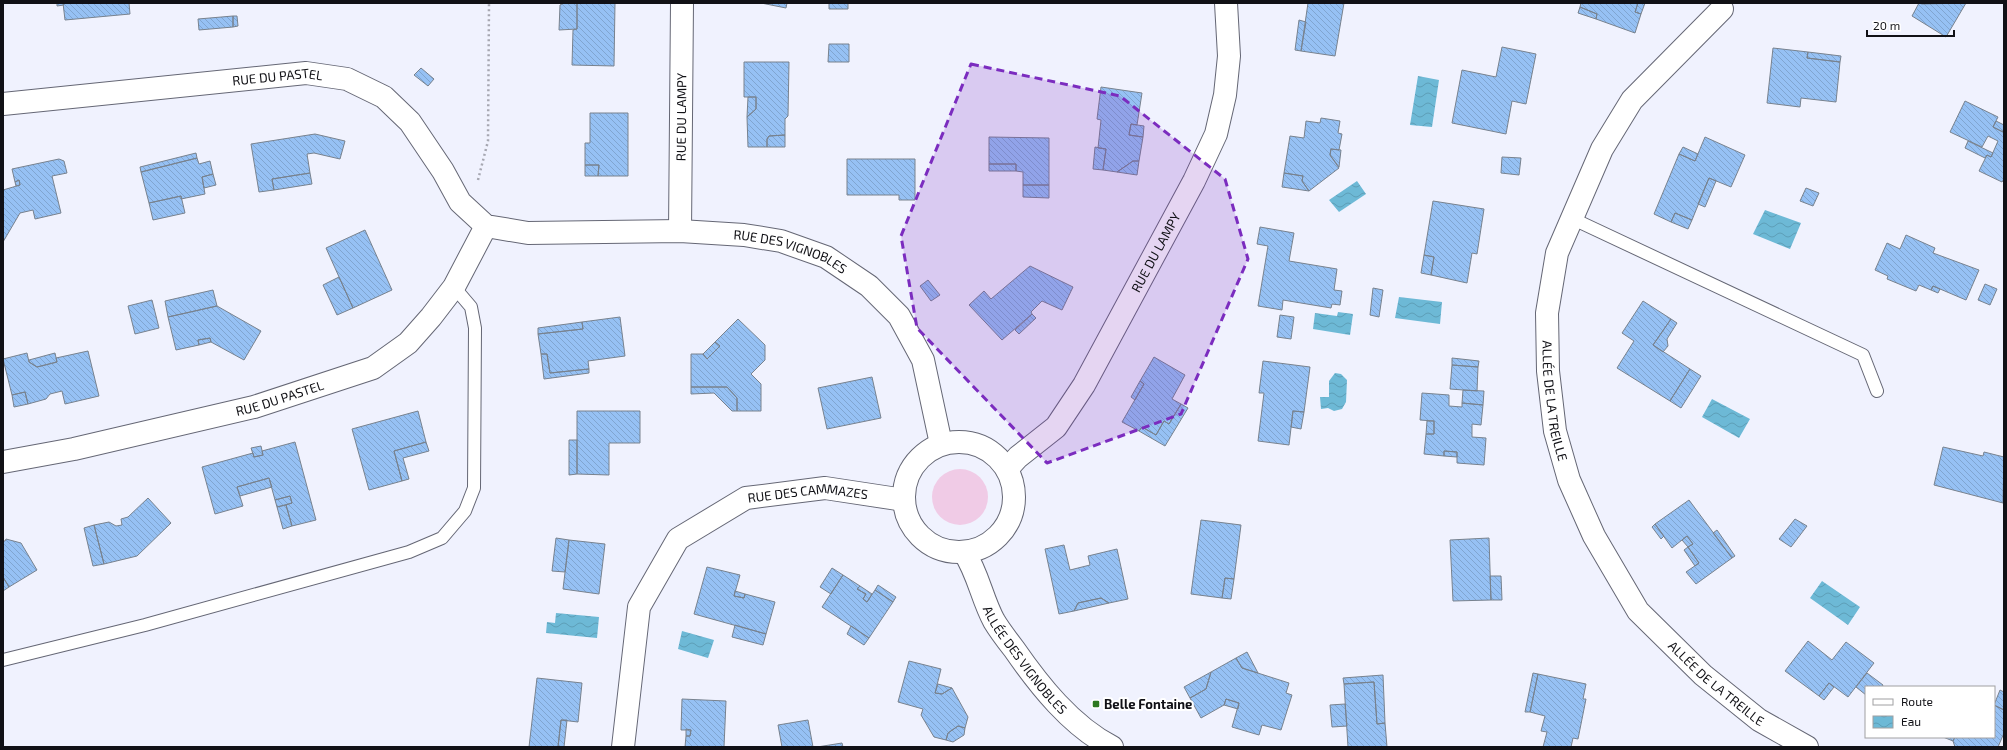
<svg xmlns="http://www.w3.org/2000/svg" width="2007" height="750" viewBox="0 0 2007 750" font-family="'Exo 2',sans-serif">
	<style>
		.grass { fill: #f0cbe6 }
		.water { fill: url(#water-waves) }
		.building { fill: url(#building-back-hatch); stroke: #78828e }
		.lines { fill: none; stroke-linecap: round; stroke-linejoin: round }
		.lane-casing { stroke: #656775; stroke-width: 14 }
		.street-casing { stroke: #656775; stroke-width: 24 }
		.path { stroke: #a6a7b1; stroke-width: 2.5; stroke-dasharray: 2 3; stroke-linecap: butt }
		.lane { stroke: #fff; stroke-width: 12 }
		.street { stroke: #fff; stroke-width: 22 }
		.marked { fill: #7b2cbf; fill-opacity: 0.2; stroke: #7b2cbf; stroke-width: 3; stroke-dasharray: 8 5; stroke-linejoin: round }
		.poi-dot { fill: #2e7920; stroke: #fff; stroke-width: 1.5 }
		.labels { text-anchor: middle; stroke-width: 4; stroke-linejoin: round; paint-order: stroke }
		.street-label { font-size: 13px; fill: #111116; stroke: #fff }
		.poi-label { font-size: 13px; font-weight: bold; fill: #111116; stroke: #fff; text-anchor: start }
	</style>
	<defs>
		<pattern id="water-waves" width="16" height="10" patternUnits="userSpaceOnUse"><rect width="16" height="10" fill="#6db9d6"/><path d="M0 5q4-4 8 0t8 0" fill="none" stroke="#5d9eb7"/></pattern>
		<pattern id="building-back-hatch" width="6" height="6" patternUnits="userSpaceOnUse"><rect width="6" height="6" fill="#96c1f4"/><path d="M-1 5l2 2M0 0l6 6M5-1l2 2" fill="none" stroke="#80a5d0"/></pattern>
	</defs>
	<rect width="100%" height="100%" fill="#f0f2fe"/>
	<!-- grass -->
	<path class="grass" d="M932 497a28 28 0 1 1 56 0a28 28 0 1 1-56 0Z"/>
	<!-- water -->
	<path class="water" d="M1418,76L1439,80L1432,127L1410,125Z
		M1357,181L1366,194L1339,212L1329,200Z
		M1765,210L1801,223L1790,249L1753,234Z
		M1399,297L1442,302L1440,324L1395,318Z
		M1338,312L1353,314L1350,335L1313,329L1315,313L1337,316Z
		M1335,373L1341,374L1347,380L1346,402L1342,409L1334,411L1328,408L1321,409L1320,397H1329V381Z
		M1712,399L1750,419L1739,438L1702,417Z
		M1822,581L1860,607L1848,625L1810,598Z
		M556,613L599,617L597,638L546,633L547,622L555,623Z
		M682,631L714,640L708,658L678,649Z"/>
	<!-- building -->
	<path class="building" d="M57,3H63L64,5L57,6Z
		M63,3H129L130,14L65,20Z
		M564,3H577V29L559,30L560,5Z
		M577,3H615L614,66L572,65L573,30L577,29Z
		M761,3H787L786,8Z
		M829,3H848V9H829Z
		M1308,3H1344L1335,56L1301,51Z
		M1581,3H1638L1635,12L1641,14L1635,33L1596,19L1597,14L1580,7Z
		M1638,3H1645L1641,14L1635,12Z
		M1919,3L1922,4L1966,3L1946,37L1912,16Z
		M1580,7L1597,14L1596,19L1578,13Z
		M233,16V27L199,30L198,19Z
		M233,16H237L238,26L233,27Z
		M1299,20L1306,22L1301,51L1295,50Z
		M829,44H849V62H828Z
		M1502,47L1536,54L1526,104L1512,101L1506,134L1452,123L1462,70L1496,77Z
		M1773,48L1808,52L1807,58L1840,62L1836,102L1801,98L1800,107L1767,103Z
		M1808,52L1841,56L1840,62L1807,58Z
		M744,62H789L788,116L785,119V135L769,136L767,139V147H748L747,117L756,109V97H744Z
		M421,68L434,79L428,86L414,75Z
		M1101,87L1142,93L1137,125L1131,124L1129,135L1143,137L1139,161H1133L1117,172L1103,170L1106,149L1098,148L1101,120L1097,119Z
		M748,97H756V109L747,117Z
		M1965,101L1998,117L1993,127L2003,132L2004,131V179L2002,182L1979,171L1987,155L1991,157L1998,141L1988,136L1982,147L1950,132Z
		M590,113H628V176H598L599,165H585V143H590Z
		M1321,118L1340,121L1338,133L1342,134L1339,150L1331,149L1330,155L1339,168L1309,191L1302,181L1303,176L1284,173L1290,136L1304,138L1306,121L1320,123Z
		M1996,121L2004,125L2003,132L1993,127Z
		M1131,124L1144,126L1143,137L1129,135Z
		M315,134L345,141L340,159L314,153L307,154L310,173L272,179L274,190L259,192L251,144Z
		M785,135V147H767V139L769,136Z
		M989,137L1049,138V185H1023V172L1016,171V164H989Z
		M1705,137L1745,155L1731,187L1709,178L1692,220L1675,213L1671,222L1654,214L1679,154L1695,161Z
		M1968,141L1993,153L1991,157L1987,155L1985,158L1965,148Z
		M1095,147L1106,149L1103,170L1093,169Z
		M1683,147L1698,154L1695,161L1679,154Z
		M1331,149L1341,150L1339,167L1330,155Z
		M196,153L197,158L141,172L140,167Z
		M1502,157L1521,158L1519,175L1501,173Z
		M197,158L199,164L210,161L213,174L202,177L205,194L181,199V196L149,203L141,172Z
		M59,159L64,161L67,173L52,176L61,213L35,219L33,210L20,213L3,242V190L20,185L19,180L15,182L12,169Z
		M847,159H915V200H899V195H847Z
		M1133,161H1139L1137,175L1117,172Z
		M989,164H1016V171H989Z
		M585,165H599L598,176H585Z
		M310,173L312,184L274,190L272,179Z
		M1284,173L1303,176L1302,181L1309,191L1282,187Z
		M213,174L216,185L204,188L202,177Z
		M1709,178L1716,181L1705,207L1698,204Z
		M19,180L20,185L16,186L15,182Z
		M1023,185H1049V198L1023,197Z
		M1806,188L1819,193L1813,206L1800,201Z
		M181,196L185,213L153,220L149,203Z
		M1433,201L1484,209L1477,254L1472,253L1467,283L1431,275L1434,257L1424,255Z
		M1675,213L1692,220L1688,229L1671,222Z
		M1260,227L1294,233L1289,261L1337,269L1334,290L1342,291L1340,305L1332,304L1331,308L1283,300L1282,310L1258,306L1268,246L1257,244Z
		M365,230L392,290L353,308L326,248Z
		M1906,235L1935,248L1933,253L1979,270L1966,300L1933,286L1931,290L1919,285L1916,291L1887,279L1888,276L1875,270L1887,243L1900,249Z
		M1424,255L1434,257L1431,275L1421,273Z
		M1030,266L1073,287L1062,310L1042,301L1031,312L1032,314L1002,340L969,305L984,291L991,299Z
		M339,277L353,308L337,315L323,285Z
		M928,280L940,295L931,301L920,286Z
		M1985,284L1997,289L1990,305L1978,300Z
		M1933,286L1940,289L1938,293L1931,290Z
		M1373,288L1383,290L1379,317L1370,315Z
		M213,290L217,306L168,317L165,301Z
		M152,300L159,328L135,334L128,306Z
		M1643,301L1671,319L1653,345L1690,369L1670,401L1617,368L1634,341L1622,333Z
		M217,306L261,331L244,360L211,342L210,338L198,340L199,345L176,350L168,317Z
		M1032,314L1036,318L1019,334L1015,330Z
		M1280,315L1294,317L1291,339L1277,337Z
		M620,317L625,356L588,361L589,369L550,373L547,354H541L538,334L583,329L582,322Z
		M738,319L765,345V360L751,374L761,384V411H737V398L727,387H691V354H703L707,359L720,346L715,342Z
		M1671,319L1677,323L1667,339L1668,346L1663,352L1653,345Z
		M582,322L583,329L538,334V328Z
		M210,338L211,342L199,345L198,340Z
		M715,342L720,346L707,359L703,354Z
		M88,351L99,396L65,404L62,391L50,394L46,399L28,404L25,392L12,395L3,359L27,353L29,362L37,367L57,362L56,358Z
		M55,353L57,362L37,367L29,362V360Z
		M541,354H547L550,373L589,369V373L544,379Z
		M1154,357L1185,375L1172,399L1181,404L1169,424L1164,421L1156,435L1142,427L1139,431L1122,422L1144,384L1140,381Z
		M1452,358L1479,361L1478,367L1452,365Z
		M1263,361L1310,367L1304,412L1293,411L1289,445L1258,441L1264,393H1259Z
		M1452,365L1478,367L1477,391L1450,389Z
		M1690,369L1701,376L1681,408L1670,401Z
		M872,377L881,418L827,429L818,388Z
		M1140,381L1144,384L1135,400L1131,397Z
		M691,387H727L737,398V411H732L714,393L691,394Z
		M1463,390L1484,391L1483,405L1462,403Z
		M25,392L28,404L14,407L12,395Z
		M1422,393L1449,395V406L1462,407V403L1483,405L1481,425L1472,424V437L1486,438L1484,465L1457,463V452L1444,451V456L1424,454L1426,434H1434V421L1420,420Z
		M1181,404L1188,408L1165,446L1139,431L1142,427L1156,435L1164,421L1169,424Z
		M418,411L426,442L394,451L402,481L369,490L352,429Z
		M577,411H640V443H609V475L577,474Z
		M1293,411L1304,412L1301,429L1291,427Z
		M1427,421H1434V434H1426Z
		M569,440H577V474L569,475Z
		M295,442L316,520L292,526L286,505L292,503L290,496L275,500L269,478L237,487L243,506L215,514L202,467L253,453L254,457L263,455L262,451Z
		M426,442L429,451L403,458L409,479L402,481L394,451Z
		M261,446L263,455L254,457L251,448Z
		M1943,447L1983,456L1984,452L2004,457L2003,503L1934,485Z
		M1444,451L1457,452V457L1444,456Z
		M269,478L272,487L240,496L237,487Z
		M290,496L292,503L277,507L275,500Z
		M148,498L171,523L137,556L104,564L94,525L109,522L116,526L122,525L121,519L128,517Z
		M1689,500L1732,558L1696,584L1686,572L1699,563L1688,547L1693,544L1687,536L1672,548L1655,524Z
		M286,505L292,526L283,529L277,507Z
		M1795,519L1807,526L1791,547L1779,539Z
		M1201,520L1241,525L1234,579L1225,578L1222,598L1191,594Z
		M1655,524L1664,536L1661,539L1652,527Z
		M94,525L104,564L93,566L84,528Z
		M1717,530L1735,556L1732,558L1713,533Z
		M1687,536L1693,544L1688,547L1682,540Z
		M556,538L569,540L565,572L552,571Z
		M1489,538L1491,600L1453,601L1450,540Z
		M6,539L21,543L37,570L9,587L3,577V541H5Z
		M569,540L605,544L599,594L563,589Z
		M1064,545L1070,570L1090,565L1088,556L1117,549L1128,599L1109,603L1101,598L1078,603L1074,611L1059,614L1045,549Z
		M1688,547L1699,563L1695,566L1684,550Z
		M707,567L740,575L734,596L744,598L745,594L775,602L766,634L694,614Z
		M832,568L843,575L831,594L820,587Z
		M843,575L860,586L857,589L866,594L863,599L867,602L875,590L893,602L869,638L822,607Z
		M1490,576H1501L1502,600H1491Z
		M3,577L9,587L3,591Z
		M1225,578L1234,579L1231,599L1222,598Z
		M878,585L896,597L893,602L875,590Z
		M860,586L872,594L867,602L863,599L866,594L857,589Z
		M735,591L745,594L744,598L734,596Z
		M1101,598L1109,603L1074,611L1078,603Z
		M735,625L766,634L763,645L732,637Z
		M851,626L869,638L864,645L847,634Z
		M1808,641L1832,660L1846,642L1874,663L1848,697L1829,683L1819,696L1785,671Z
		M1247,652L1258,673L1242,668L1236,658Z
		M1236,658L1242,668L1289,683L1286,693L1292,695L1281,730L1262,725L1259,735L1232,727L1239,703L1226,699L1224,705L1201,718L1190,698L1206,689L1211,672Z
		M909,661L941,669L935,693L942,694L952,688L968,717L965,728L958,726L948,733L946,740L934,737L921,715L923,709L898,702Z
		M1211,672L1206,689L1190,698L1184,687Z
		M1533,673L1538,674L1530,712H1525Z
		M1867,673L1883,685L1882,687H1866V695L1856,687Z
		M1538,674L1586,684L1583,699H1586L1578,739L1573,738L1571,747H1543L1547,732L1541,731L1545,716L1530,712Z
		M1383,675L1385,723L1377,724L1374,682L1344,684L1343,678Z
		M537,678L582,683L578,722L561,720L558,747H529Z
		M1374,682L1377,724L1385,723L1387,747H1348L1344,684Z
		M1829,683L1834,687L1824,700L1819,696Z
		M938,684L952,688L942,694L935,693Z
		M2000,690L2004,692V710L1994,705Z
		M682,699L726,701L724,747H685L686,736H690L691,730H681Z
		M1226,699L1239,703L1238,709L1224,705Z
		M1345,704L1347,726L1332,727L1330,705Z
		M1994,705L2004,710V733L1998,747H1955L1953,741L1955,737H1994Z
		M561,720H567L564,747H558Z
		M808,720L813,747H782L778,725Z
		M958,726L965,728L964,735L953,742L946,740L948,733Z
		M686,729L691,730L690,736H686Z
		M1943,737H1955L1953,741Z
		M842,743L843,747H817Z"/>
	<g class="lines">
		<!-- lane casing -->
		<g class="lane-casing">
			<path id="lane" d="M1571,218L1863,355L1877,391
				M3,660L145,625L409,552L442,538L465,511L474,488L475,328L471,307L454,287"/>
		</g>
		<!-- street casing -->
		<g class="street-casing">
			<g id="street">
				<path id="s1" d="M1722,9L1632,100L1602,149L1557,253L1547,313L1548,371L1555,431L1569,480L1594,536L1638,611L1703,675L1759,720L1807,747"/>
				<path id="s2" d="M3,104L306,73L347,79L384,97L410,122L443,171L460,202L486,226L528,233L680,231L744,235L781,241L826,257L869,286L899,316L923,360L941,444"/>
				<path id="s3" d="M680,231L682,3"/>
				<circle cx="959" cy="497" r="55"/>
				<path id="s4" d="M3,462L74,449L254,407L373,368L408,343L431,317L454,287L486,226"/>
				<path id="s5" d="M1007,469L1018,457L1056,427L1084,385L1194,181L1216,134L1225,95L1229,56L1226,3"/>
				<path id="s6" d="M964,552C978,573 982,599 994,621C1000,631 1007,640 1014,649C1039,685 1071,726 1112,747"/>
				<path id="s7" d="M623,747L639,607L678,539L746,498L825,488L904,500"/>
			</g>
		</g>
		<!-- path -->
		<path class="path" d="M478,180L488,141L489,3"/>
		<!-- lane -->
		<use href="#lane" class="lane"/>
		<!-- street -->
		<use href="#street" class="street"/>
	</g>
	<!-- marked area -->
	<path class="marked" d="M971,64L1120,96L1225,179L1248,259L1181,414L1047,463L917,328L901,236Z"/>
	<!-- markers -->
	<rect class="poi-dot" x="1092" y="700" width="8" height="8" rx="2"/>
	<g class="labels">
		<!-- street labels -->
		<g class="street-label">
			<text dy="5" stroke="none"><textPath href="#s2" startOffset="276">RUE DU PASTEL</textPath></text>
			<text dy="5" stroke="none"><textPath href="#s3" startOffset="114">RUE DU LAMPY</textPath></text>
			<text dy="5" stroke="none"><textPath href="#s5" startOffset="266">RUE DU LAMPY</textPath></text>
			<text dy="5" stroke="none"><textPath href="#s2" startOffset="861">RUE DES VIGNOBLES</textPath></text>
			<text dy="5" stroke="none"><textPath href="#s4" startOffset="284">RUE DU PASTEL</textPath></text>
			<text dy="5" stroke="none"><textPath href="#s1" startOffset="448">ALLÉE DE LA TREILLE</textPath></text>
			<text dy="5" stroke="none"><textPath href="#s7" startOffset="361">RUE DES CAMMAZES</textPath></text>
			<text dy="5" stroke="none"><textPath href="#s6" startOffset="125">ALLÉE DES VIGNOBLES</textPath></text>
			<text dy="5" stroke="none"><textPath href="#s1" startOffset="784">ALLÉE DE LA TREILLE</textPath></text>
		</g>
		<!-- poi labels -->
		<g class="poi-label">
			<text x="1104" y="709">Belle Fontaine</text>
		</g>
	</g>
	<!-- border -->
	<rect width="2007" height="750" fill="none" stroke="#111116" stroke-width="8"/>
	<!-- legend -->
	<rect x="1865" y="686" width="130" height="52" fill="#ffffff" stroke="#a0a0a2"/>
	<rect x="1873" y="699" width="20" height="6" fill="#ffffff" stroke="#a0a0a2"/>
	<text x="1901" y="706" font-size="12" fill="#111116">Route</text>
	<rect x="1873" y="716" width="20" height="12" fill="url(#water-waves)" stroke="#a0a0a2"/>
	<text x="1901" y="726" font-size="12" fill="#111116">Eau</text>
	<!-- scale -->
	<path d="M1867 30v6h87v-6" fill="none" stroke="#111116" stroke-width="2"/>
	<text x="1873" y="30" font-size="12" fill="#111116" stroke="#ffffff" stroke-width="3" paint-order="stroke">20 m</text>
</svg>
